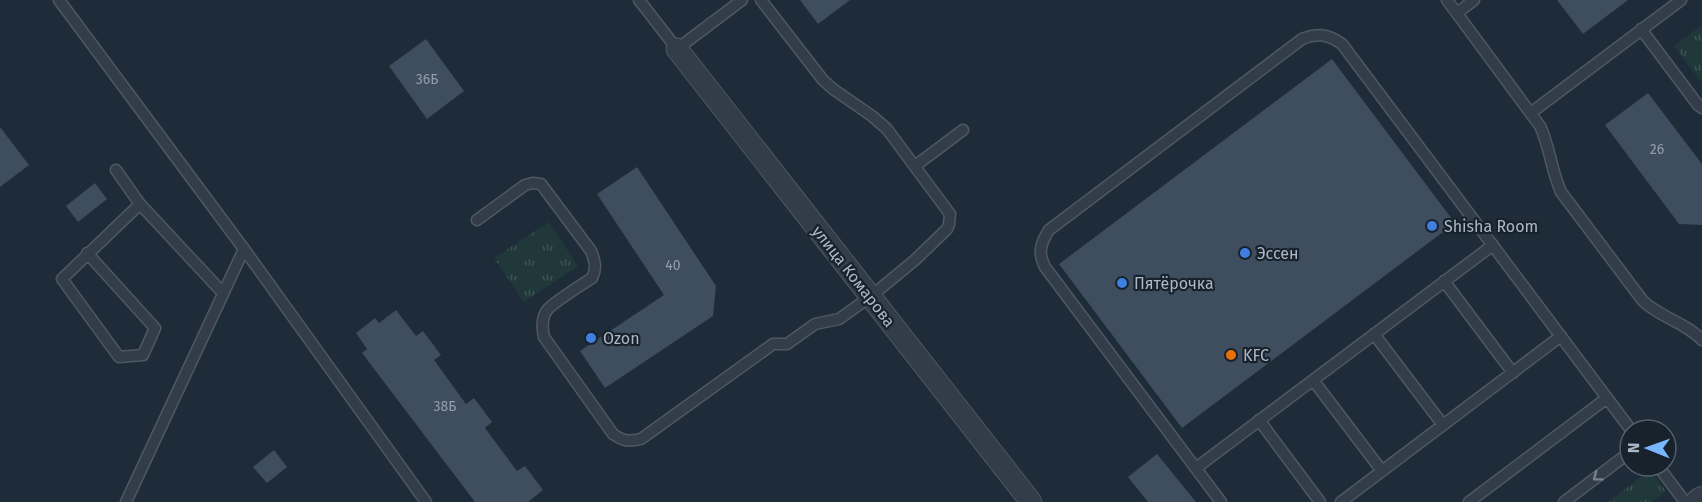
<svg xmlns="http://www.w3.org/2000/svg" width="1702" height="502" viewBox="0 0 1702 502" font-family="'Fira Sans',sans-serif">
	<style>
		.grass { fill: url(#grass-tufts) }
		.building { fill: #3f4e5e }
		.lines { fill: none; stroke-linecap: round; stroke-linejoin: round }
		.service-casing { stroke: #4d5864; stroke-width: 13 }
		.minor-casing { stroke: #4d5864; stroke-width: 23 }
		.tertiary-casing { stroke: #4d5864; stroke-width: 28 }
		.service { stroke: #323d49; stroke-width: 10 }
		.minor { stroke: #323d49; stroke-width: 21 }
		.tertiary { stroke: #323d49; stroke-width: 26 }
		.oneway { stroke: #75818e }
		.shop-dot { fill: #3f7fe0; stroke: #18222d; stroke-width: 2 }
		.food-dot { fill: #e8710a; stroke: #18222d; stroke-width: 2 }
		.labels { text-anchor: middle; stroke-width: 4.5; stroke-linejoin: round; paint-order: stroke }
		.number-label { font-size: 14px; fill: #919eac }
		.poi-label { font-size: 16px; fill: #acb8c6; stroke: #18222d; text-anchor: start }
		.street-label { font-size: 16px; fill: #acb8c6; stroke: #18222d }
	</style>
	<defs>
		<pattern id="grass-tufts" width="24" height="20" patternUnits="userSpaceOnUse" patternTransform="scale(1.5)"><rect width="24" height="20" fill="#203839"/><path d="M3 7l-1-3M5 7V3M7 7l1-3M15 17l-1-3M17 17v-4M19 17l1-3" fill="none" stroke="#3e5354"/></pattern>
	</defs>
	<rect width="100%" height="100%" fill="#1e2b38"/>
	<!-- grass -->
	<path class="grass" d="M1702,25V83L1674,46Z
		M549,222L578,266L524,302L494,258Z
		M1650,470L1666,491L1651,502H1608Z"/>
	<!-- building -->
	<path class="building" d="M800,0H850L818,24Z
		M1557,0H1628L1583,34Z
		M426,39L464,91L427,119L389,66Z
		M1332,59L1455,223L1182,428L1059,264Z
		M1648,93L1702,164V225L1679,224L1605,125Z
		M0,127L29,165L0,187Z
		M637,167L716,286L713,316L605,388L580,351L664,295L597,194Z
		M95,183L107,199L78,222L66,206Z
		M396,310L416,336L423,331L441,355L434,360L466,404L474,398L492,422L485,428L517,471L525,466L543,490L528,502H475L362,353L367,349L356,333L375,318L379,323Z
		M274,450L287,467L267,483L253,467Z
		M1157,454L1196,502H1148L1128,477Z"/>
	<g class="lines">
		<!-- service casing -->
		<g class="service-casing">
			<path id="service" d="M59,0L244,249L426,502
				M639,0L677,49L742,0
				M1447,0L1540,126C1550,147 1551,170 1561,192L1643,301C1661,318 1685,322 1702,340
				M1457,13L1474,0
				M1641,29L1698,105L1702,108
				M1532,112L1681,0
				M915,166L963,130
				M116,170L140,204
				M477,220L525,185L533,183L541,184L591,251C595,261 597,268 592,278C580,286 557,300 548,309C541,317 542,328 544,337L613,434C623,441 629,442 641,439L773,344H787L815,324L839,319L870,297L915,260L947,229L949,224L950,214L887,129L872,116L833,89L823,80L761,0
				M87,253L155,328L143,355L119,357L62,279L140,204L223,293
				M1444,281L1513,373
				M1374,334L1443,425
				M1313,380L1382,471
				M1259,420L1320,502
				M1658,466L1685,502
				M1196,468L1493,245
				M126,502L244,249
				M1221,502L1045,267C1038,253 1040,244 1049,230L1302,39C1318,33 1328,34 1342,44L1631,430
				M1341,502L1561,336
				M1469,502L1607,398
				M1564,502L1630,452"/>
		</g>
		<!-- minor casing -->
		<g class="minor-casing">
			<path id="minor" d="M677,49L1031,502"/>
		</g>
		<!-- tertiary casing -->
		<g class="tertiary-casing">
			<path id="tertiary" d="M1699,502L1702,500"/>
		</g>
		<!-- service -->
		<use href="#service" class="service"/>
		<!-- minor -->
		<use href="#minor" class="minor"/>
		<!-- tertiary -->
		<use href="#tertiary" class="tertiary"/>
	</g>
	<!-- one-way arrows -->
	<defs><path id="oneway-chevron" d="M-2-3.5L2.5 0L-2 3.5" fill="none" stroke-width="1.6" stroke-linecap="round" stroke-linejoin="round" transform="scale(1.5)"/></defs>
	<use class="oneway" href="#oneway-chevron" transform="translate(1597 477) rotate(143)"/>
	<!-- markers -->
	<g class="shop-dot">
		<circle cx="1432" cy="226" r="6"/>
		<circle cx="1245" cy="253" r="6"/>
		<circle cx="1122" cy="283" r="6"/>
		<circle cx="591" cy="338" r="6"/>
	</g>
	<circle class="food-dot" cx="1231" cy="355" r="6"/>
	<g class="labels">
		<!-- number labels -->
		<g class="number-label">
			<text x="427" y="84">36Б</text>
			<text x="1657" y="154">26</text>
			<text x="673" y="270">40</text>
			<text x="445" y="411">38Б</text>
		</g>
		<!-- poi labels -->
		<g class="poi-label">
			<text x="1444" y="232">Shisha Room</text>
			<text x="1257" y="259">Эссен</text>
			<text x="1134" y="289">Пятёрочка</text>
			<text x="603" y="344">Ozon</text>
			<text x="1243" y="361">KFC</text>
		</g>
		<!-- street labels -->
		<g class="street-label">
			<text transform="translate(854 276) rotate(52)" y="6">улица Комарова</text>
		</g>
	</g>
	<!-- north arrow -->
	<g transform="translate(1648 448) rotate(271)"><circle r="28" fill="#18222d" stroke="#535e6a" stroke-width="1.5"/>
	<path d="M0-4.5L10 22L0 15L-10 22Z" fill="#78b6ff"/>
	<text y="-9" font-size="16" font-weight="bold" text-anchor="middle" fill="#acb8c6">N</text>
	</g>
</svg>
